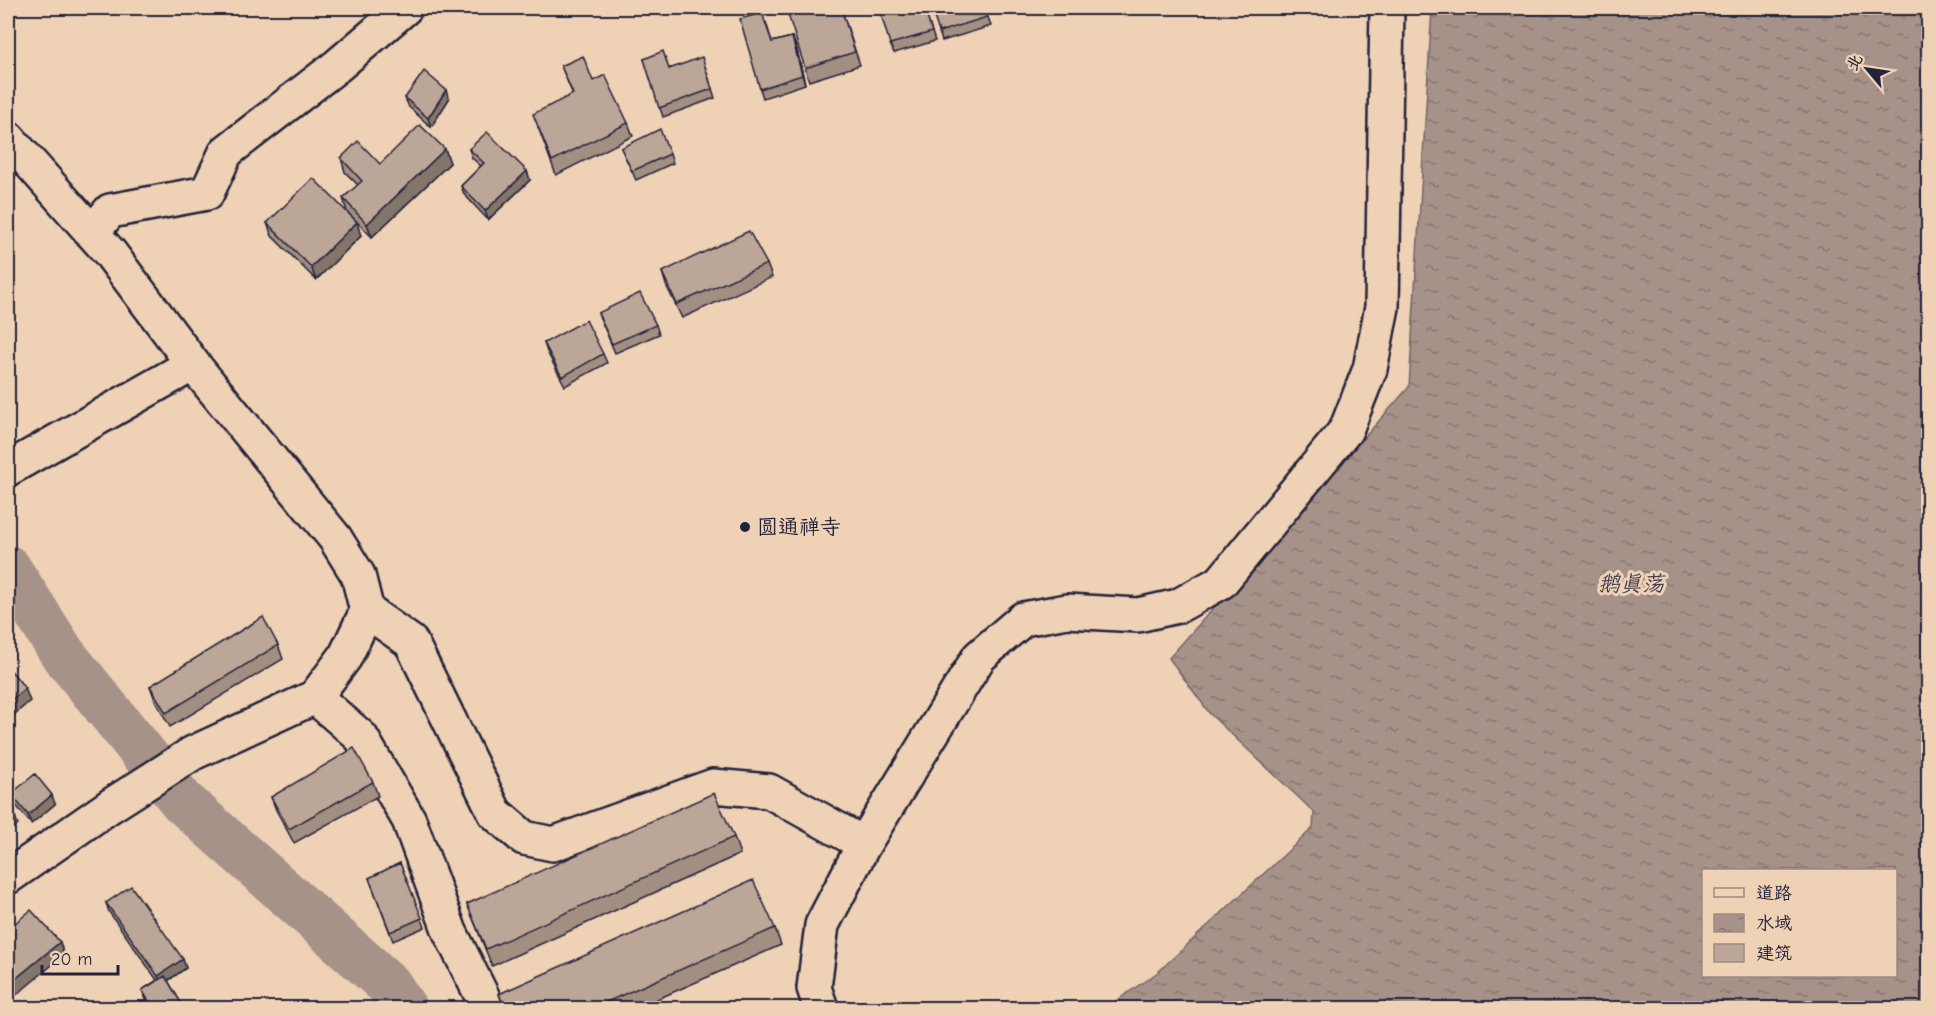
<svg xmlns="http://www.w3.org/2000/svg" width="1936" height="1016" viewBox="0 0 1936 1016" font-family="'Comic Neue','LXGW WenKai TC',sans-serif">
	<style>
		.water { fill: url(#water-ripples); stroke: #71656a; stroke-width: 1.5; fill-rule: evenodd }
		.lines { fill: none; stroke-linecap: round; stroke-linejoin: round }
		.river { stroke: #a69289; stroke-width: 46 }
		.minor-casing { stroke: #22223b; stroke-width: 38 }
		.minor { stroke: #efd1b5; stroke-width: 33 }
		.wall { fill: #a28f82; stroke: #22223b; stroke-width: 1.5 }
		.shaded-wall { fill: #84746a; stroke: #22223b; stroke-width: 1.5 }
		.building { fill: #bca697; stroke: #22223b; stroke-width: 1.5 }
		.poi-dot { fill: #22223b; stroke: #efd1b5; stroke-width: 2 }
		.labels { text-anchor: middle; stroke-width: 6; stroke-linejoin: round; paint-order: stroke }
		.poi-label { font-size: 21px; fill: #22223b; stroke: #efd1b5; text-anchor: start }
		.water-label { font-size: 22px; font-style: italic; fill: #433e4e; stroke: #efd1b5 }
	</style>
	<defs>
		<pattern id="water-ripples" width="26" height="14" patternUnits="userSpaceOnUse" patternTransform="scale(1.5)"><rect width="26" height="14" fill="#a69289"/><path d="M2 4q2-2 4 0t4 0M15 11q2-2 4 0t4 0" fill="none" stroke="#877771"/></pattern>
	</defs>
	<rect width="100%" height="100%" fill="#efd1b5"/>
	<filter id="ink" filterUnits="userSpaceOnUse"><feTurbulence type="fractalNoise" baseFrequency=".0167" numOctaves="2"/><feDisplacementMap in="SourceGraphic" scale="12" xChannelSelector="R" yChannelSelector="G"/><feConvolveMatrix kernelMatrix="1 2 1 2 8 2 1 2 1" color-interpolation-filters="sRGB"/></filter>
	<g filter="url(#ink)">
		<!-- water -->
		<path class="water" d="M1432,8H1928V1008H1106L1158,972L1313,828L1314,812L1210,714L1169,658L1409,387ZM1704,870H1896V976H1704Z"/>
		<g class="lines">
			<!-- river -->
			<path class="river" d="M8,568L63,654L182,801L389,985L404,1008"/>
			<!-- minor casing -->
			<g class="minor-casing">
				<path id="minor" d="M8,138L110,253L193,364L335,538L358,575L367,611L345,657L315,697L193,753L110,806L8,877
					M92,233L110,211L207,193L226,152L337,66L405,8
					M8,469L193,364
					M367,611L411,642L495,813L524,838L553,844L713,786L769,791L864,844
					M315,697L361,737L409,820L450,932L488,1008
					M821,1008L814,988L822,925L864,844L979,657L1023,619L1067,611L1138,615L1178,606L1221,582L1346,430L1370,369L1382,307L1387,8"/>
			</g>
			<!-- minor -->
			<use href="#minor" class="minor"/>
		</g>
		<!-- wall -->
		<path class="wall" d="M841,8L860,65L809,81L805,68L815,15Z
			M924,8L935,41L894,53L890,44Z
			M985,8L991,26L942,41L939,32Z
			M766,22L772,42L792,37L796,46L805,84L763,98L760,89Z
			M644,59L669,68L705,66L715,98L663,117Z
			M561,66L593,81L628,123L633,136L556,175L538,127L573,95Z
			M405,98L449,99L431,127L409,107Z
			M621,148L670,154L673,163L636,180Z
			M445,149L450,163L372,237L347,212L343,198L358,185L345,172L341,158L380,164Z
			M469,149L527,171L530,180L488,220L464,194L461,186L481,166L472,158Z
			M267,223L361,236L316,280L272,236Z
			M767,264L772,277L682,318L666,285L662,272Z
			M598,313L656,325L659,334L615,353Z
			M544,343L603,354L607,363L565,386L547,352Z
			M278,645L283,659L170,727L155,700L150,686Z
			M373,782L378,796L294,843L276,810L271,797Z
			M11,794L55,804L31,824L14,803Z
			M734,837L740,854L492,966L467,904Z
			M400,863L425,927L393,941L369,878Z
			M106,903L186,968L168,981L184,1008H151L145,998L142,990L157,980L109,912Z
			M775,928L781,945L637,1008H504L499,994Z"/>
		<!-- shaded-wall -->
		<path class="shaded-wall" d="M792,37L796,46L805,84L802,75Z
			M446,90L449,99L431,127L428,118Z
			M445,149L450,163L372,237L367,224Z
			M527,171L530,180L488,220L485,211Z
			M357,222L361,236L316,280L311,267Z
			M25,688L30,701L8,720V703Z
			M52,795L55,804L31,824L28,815Z
			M15,816L18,825L8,834V822Z
			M60,942L64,955L8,1002V985Z
			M183,959L186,968L161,985L158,976Z"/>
		<!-- building -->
		<path class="building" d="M786,8H813L815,15L841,8L855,52L805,68Z
			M879,8H924L932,32L890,44Z
			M931,8H984L987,17L939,32Z
			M762,13L772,42L792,37L802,75L760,89L740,19Z
			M663,51L669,69L702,57L712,89L659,108L644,59Z
			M583,56L593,81L605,75L628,123L552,161L533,114L573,94L561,66Z
			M424,71L446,90L428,118L405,98Z
			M420,125L445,149L367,224L343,198L362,181L341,158L358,141L380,164Z
			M660,129L670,154L632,171L621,148Z
			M487,132L527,171L485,211L461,186L484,163L469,149Z
			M313,178L357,222L311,267L267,223Z
			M749,231L767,264L677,304L662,272Z
			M640,293L656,325L612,344L598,313Z
			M586,320L603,354L562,377L544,343Z
			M263,617L278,645L166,713L150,686Z
			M8,667L25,688L8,703Z
			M354,748L373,782L289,829L271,797Z
			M35,774L52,795L28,815L11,794Z
			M714,793L734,837L486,949L467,904Z
			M8,807L15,816L8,822Z
			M400,863L422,918L390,932L369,878Z
			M753,880L775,928L593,1008H505L499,994Z
			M131,886L183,959L158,976L106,903Z
			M31,910L60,942L8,985V929Z
			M165,976L184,1008H153L142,990Z"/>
	</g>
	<!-- markers -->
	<circle class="poi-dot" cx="745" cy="527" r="6"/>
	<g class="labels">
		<!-- poi labels -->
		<g class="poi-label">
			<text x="757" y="534">圆通禅寺</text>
		</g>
		<!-- water labels -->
		<g class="water-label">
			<text x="1631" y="591">鹅真荡</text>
		</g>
	</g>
	<!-- margin -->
	<rect width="1936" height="1016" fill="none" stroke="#efd1b5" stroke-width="30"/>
	<rect x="15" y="15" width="1906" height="986" fill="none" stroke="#22223b" stroke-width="2" filter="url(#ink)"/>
	<!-- legend -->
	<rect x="1702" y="869" width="195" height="108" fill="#efd1b5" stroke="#9d8b84" stroke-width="1.5"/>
	<rect x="1714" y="888" width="30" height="9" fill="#efd1b5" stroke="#9d8b84" stroke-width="1.5"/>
	<text x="1756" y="899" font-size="18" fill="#22223b">道路</text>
	<rect x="1714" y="914" width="30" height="18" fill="url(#water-ripples)" stroke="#9d8b84" stroke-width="1.5"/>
	<text x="1756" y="929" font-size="18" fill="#22223b">水域</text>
	<rect x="1714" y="944" width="30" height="18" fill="#bca697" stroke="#9d8b84" stroke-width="1.5"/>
	<text x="1756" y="959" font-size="18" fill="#22223b">建筑</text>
	<!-- north arrow -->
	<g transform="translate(1867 69) rotate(299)" stroke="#efd1b5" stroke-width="4.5" paint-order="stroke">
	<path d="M0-4.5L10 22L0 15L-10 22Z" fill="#22223b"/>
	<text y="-9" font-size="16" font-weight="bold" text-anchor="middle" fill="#22223b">北</text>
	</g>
	<!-- scale -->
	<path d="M42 965v9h76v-9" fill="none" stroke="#22223b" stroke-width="3"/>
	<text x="51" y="965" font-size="18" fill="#22223b" stroke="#efd1b5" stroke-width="4.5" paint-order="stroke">20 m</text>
</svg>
